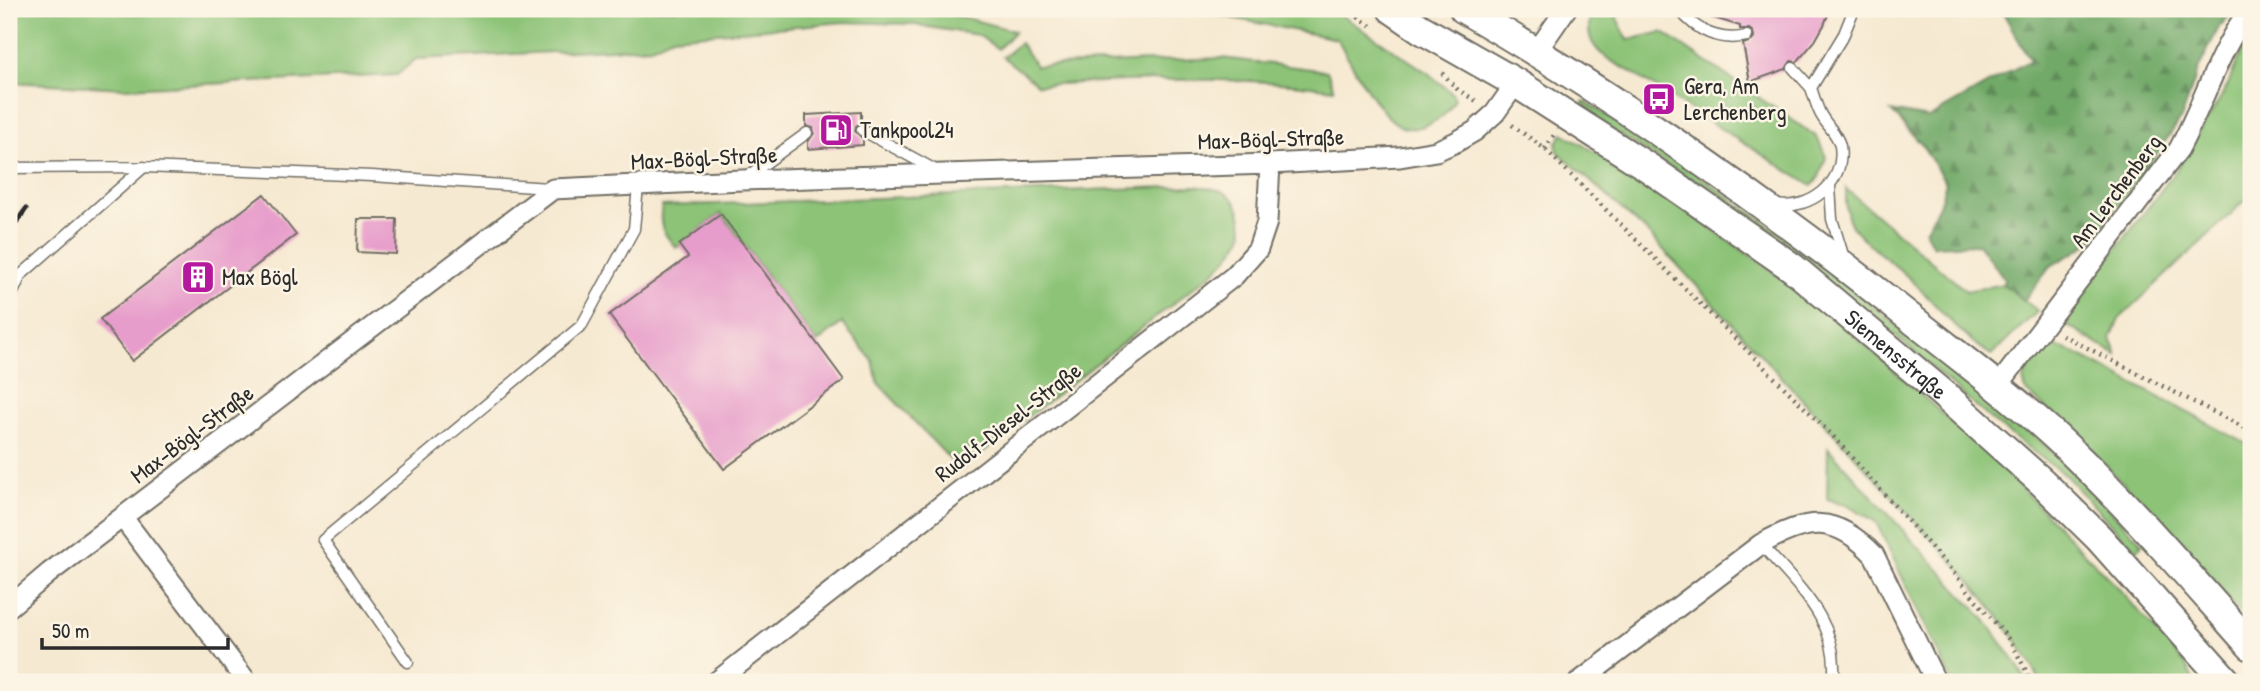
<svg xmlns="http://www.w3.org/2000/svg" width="2260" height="691" viewBox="0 0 2260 691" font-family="'Patrick Hand',sans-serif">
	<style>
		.green { fill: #8cc377; stroke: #5c7751; stroke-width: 2 }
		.forest { fill: url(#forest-firs); stroke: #4e6a4a; stroke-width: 2 }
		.building { fill: #e79dcb }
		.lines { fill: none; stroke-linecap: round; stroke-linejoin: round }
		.lane-casing { stroke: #726e65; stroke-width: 13 }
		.street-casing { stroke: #726e65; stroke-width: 23 }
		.secondary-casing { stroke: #726e65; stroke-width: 32 }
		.path { stroke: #726e65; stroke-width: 4.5; stroke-dasharray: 2 5; stroke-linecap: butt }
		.lane { stroke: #fff; stroke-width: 10 }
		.street { stroke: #fff; stroke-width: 19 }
		.secondary { stroke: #fff; stroke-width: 28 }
		.rail { stroke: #2b2b2b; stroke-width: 5 }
		.labels { text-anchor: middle; stroke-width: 5; stroke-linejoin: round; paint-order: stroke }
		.poi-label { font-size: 23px; fill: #2b2b2b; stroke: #fcf5e5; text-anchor: start }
		.street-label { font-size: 23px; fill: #2b2b2b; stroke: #fcf5e5 }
	</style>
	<defs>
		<pattern id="forest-firs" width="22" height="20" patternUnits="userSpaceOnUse" patternTransform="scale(1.75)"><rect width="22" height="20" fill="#71a968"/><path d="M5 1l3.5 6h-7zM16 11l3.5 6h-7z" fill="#5d8a56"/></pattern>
	</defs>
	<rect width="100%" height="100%" fill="#fcf5e5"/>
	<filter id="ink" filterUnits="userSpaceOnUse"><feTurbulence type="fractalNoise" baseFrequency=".0143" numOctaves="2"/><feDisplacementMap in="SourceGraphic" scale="14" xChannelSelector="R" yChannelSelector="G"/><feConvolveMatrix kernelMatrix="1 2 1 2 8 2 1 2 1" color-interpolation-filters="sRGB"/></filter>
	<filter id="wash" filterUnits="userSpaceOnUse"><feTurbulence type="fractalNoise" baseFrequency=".00686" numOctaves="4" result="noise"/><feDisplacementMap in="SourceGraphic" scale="28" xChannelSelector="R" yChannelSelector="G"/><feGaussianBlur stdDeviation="1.57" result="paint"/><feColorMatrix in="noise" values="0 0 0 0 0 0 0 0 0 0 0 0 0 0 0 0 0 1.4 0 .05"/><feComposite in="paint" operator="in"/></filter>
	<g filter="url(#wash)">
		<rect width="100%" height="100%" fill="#f6e9d1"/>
		<!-- green -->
		<path class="green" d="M9,9H932L1015,31L998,49L978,35L909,24L844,22L672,37L651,47L416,59L397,75L125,88L9,82Z
			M1188,9H1332L1428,73L1452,93L1455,99C1448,113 1441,119 1428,124C1422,127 1413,129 1406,128C1381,123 1351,61 1337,39Z
			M1593,9H1630L1616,17L1628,40L1662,32L1817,137L1826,157L1819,177L1812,186L1629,71C1602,56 1579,44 1593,9Z
			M2251,37V195L2119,319L2111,338L2117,355L2061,322L2175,172L2227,87L2242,49Z
			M1020,43L1036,66L1222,58L1327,71L1334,89C1236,75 1138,80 1038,85L1003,57Z
			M1584,101L1689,169L1772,227L1861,297L2031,432L2065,464L2143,544L2136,551L2066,476L1996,424L1878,320L1746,219L1704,189L1580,109Z
			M1563,133L1646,183L1761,263L1844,326L1993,459L2120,590L2184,663L2195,682H2041C2016,635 1987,600 1952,561L1647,232L1558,152L1556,144Z
			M1194,186C1220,189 1237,191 1242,220C1243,227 1244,235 1240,241C1234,252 1223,262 1215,271L960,470L878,383L873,361L842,323L817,343L721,214L676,248C663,233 658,226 662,206Z
			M1846,189L1966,291L2003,284L2038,311L1991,355C1958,335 1936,303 1908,277C1893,262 1863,243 1852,226C1845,214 1846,202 1846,189Z
			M2048,345L2068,350L2092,362L2251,446V625L2143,504L2084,443L2026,391L2023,379L2034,356Z
			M1828,448L1985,620L2016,663L2027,682H1952L1876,522L1848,505L1827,499Z"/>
		<!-- forest -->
		<path class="forest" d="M2001,9H2236L2219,27L2198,70L2182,117L2135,185L2092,242L2051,266L2024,300L2003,284L2004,278L1978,244L1933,246L1925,231L1939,205L1946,183L1922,145L1891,111L1928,118L2030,60Z"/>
		<g id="blocks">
			<!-- building -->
			<path class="building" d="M1699,9H1830L1824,25L1815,41L1797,62L1791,61L1786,69L1750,82L1743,44L1752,41L1754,38L1753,32L1749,29H1740V26L1698,13Z
				M861,112V123L856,126L855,131L863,139V145L808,149V142L814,133L813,128L806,126V115Z
				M264,194L296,235L132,361L100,319Z
				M721,214L844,380L724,469L609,315L688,257L679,245Z
				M358,219H397L396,254L357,252Z"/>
		</g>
	</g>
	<g filter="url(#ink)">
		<use href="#blocks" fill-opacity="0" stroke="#726e65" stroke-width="2"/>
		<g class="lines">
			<!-- lane casing -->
			<g class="lane-casing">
				<path id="lane" d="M1679,9C1696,31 1719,42 1747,36
					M1793,68L1811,88
					M862,130L937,171
					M9,168L144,167L372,176L549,188
					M748,176L807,133
					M1830,186L1832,219L1843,255
					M1775,205C1810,211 1846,183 1840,146C1838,134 1825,124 1820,113C1816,105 1814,96 1811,88L1844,34L1854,9
					M9,301L21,275L144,167
					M1761,544C1796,585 1842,623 1833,682
					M408,662L323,540L582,325L634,229L638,186"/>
			</g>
			<!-- street casing -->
			<g class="street-casing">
				<path id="street" d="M1537,51L1566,9
					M1997,387L2179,149C2204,103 2218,51 2250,9
					M123,518L247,682
					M9,607L49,573L553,189L742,180L1270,164L1400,157L1436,151L1456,142L1475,131L1495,113L1516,83
					M716,682L1234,276L1258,249L1267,222L1270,164
					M1579,682L1761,544C1808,518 1835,514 1874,555L1936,682"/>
			</g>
			<!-- secondary casing -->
			<g class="secondary-casing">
				<g id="secondary">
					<path id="s1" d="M1392,9L1421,29L1516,83L1649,168L1793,268L1942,393L2042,482L2099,538L2227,682"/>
					<path d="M1464,9C1620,99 1767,204 1908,316C1958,356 2010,394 2056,437C2126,502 2188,575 2251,646"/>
				</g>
			</g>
			<!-- path -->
			<path class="path" d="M1346,9L1371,26
				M1442,73L1458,90L1478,102
				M1512,125L1545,149L1833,436L1952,571L2011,642L2032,682
				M1545,149L1554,135
				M2062,335L2251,431"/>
			<!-- lane -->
			<use href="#lane" class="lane"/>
			<!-- street -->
			<use href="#street" class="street"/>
			<!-- secondary -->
			<use href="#secondary" class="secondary"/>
			<!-- rail -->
			<path class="rail" d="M9,232L26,209"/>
		</g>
	</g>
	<!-- icons -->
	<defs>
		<g id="bus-square" transform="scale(1.75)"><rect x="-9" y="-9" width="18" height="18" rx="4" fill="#b5179e" stroke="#fcf5e5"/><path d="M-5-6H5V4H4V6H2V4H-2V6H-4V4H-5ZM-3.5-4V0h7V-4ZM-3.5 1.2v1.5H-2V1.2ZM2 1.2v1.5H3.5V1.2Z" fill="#fff"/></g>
		<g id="fuel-square" transform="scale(1.75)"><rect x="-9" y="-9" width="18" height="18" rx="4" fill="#b5179e" stroke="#fcf5e5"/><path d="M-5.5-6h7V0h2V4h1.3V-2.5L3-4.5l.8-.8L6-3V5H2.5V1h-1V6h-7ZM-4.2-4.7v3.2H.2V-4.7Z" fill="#fff"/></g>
		<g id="building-square" transform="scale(1.75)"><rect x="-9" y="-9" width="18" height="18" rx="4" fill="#b5179e" stroke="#fcf5e5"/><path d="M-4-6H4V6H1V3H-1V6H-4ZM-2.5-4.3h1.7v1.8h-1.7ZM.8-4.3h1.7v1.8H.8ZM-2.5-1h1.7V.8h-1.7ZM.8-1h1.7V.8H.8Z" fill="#fff"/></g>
	</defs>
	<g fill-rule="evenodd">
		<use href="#bus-square" x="1659" y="99"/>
		<use href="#fuel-square" x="836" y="130"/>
		<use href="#building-square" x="198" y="277"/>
	</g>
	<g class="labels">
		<!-- poi labels -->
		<g class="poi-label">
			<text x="1684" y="94">Gera, Am<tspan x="1684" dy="26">Lerchenberg</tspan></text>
			<text x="860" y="138">Tankpool24</text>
			<text x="222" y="285">Max Bögl</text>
		</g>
		<!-- street labels -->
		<g class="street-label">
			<text transform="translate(1271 139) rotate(-2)" y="8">Max-Bögl-Straße</text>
			<text transform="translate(704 158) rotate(-3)" y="8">Max-Bögl-Straße</text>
			<text transform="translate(2116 191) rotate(-53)" y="8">Am Lerchenberg</text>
			<text dy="8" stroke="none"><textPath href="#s1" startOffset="612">Siemensstraße</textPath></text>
			<text transform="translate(1008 422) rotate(-38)" y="8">Rudolf-Diesel-Straße</text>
			<text transform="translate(192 434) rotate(-37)" y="8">Max-Bögl-Straße</text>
		</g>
	</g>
	<!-- margin -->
	<rect width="2260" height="691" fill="none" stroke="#fcf5e5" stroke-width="35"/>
	<!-- scale -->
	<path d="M42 638v10h186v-10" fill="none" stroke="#2b2b2b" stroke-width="3.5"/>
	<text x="52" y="638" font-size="21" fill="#2b2b2b" stroke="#fcf5e5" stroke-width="5" paint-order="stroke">50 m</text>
</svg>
